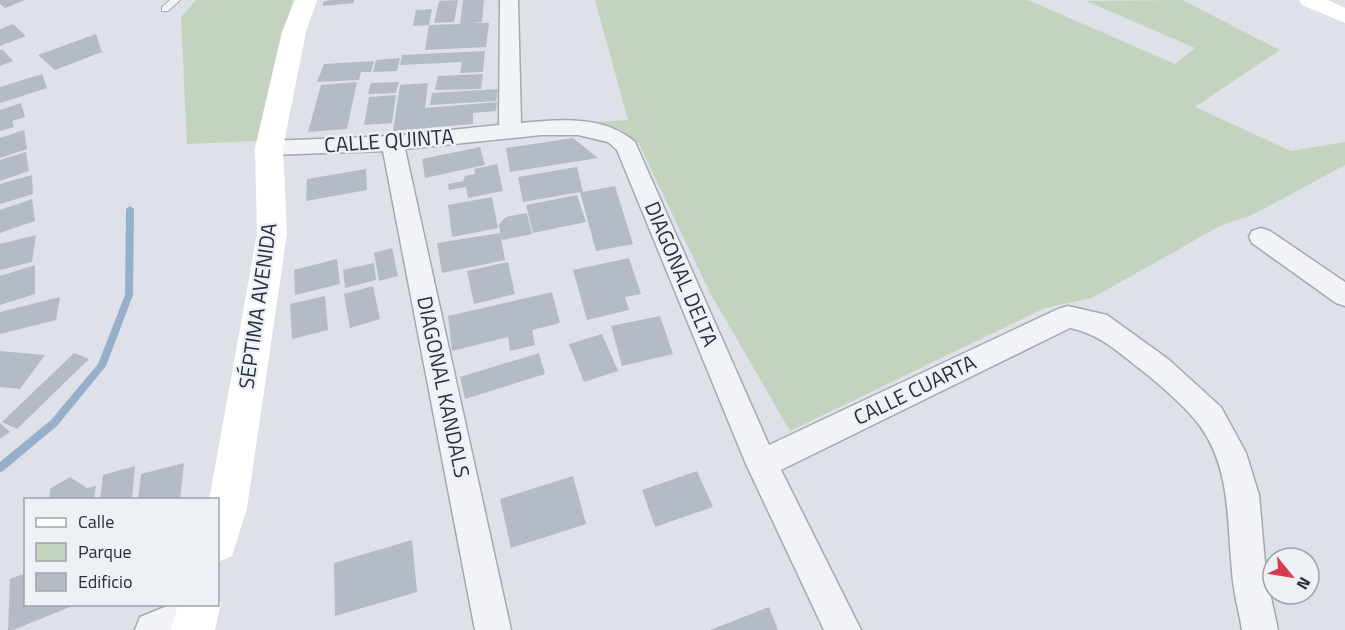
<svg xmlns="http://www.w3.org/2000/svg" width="1345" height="630" viewBox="0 0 1345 630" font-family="'Titillium Web',sans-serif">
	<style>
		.green { fill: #c3d3be }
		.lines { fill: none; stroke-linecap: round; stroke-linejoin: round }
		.stream { fill: #97afca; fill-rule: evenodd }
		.building { fill: #b5bbc5 }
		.lane-casing { stroke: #a3a9b2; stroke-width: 2 }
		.street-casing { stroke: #a3a9b2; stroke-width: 3 }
		.lane { fill: #f1f3f6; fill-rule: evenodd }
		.street { fill: #f1f3f6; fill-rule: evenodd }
		.secondary { fill: #fff; fill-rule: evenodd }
		.labels { text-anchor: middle; stroke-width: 5; stroke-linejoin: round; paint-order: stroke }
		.street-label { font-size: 21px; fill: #262f40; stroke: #edf1f6 }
	</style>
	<rect width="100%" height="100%" fill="#dee2e8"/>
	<!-- green -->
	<path class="green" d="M196,0H293L278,49L257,141L187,144L181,17Z
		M595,0H1028L1175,64L1195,48L1086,1L1182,0L1280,50L1195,107L1291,151L1345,142V165L1254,214L1220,226L1092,298L1045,308L790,431L709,291L639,144L621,130L598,122L628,120Z"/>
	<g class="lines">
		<!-- stream -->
		<path class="stream" d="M130,206L134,209L133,295L106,366L57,426L3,471L0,472V462L51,420L98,364L125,295L126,209Z"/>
	</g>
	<!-- building -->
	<path class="building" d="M0,0H25L5,8L0,4Z
		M330,0H354V3L323,6V2Z
		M458,0L454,22L434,23L439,1Z
		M463,0H484L482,22L472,23H489L486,47L425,50L429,25L460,24Z
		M432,9L429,25L413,26L416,10Z
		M13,24L26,36L0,46V29Z
		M96,34L102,52L55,70L38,55Z
		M2,49L13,61L0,66V50Z
		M485,51L483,72L460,73L462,62L400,65L402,55Z
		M400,58L397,71L373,72L376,60Z
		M374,61L371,72H361L359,80L317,82L324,64Z
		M42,74L47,88L0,103V87Z
		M483,74L481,89L435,90L438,76Z
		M357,82L347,129L308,132L321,85Z
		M399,82L396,93L368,94L371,83Z
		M428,83L425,108L497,102L496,111L473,113V124L393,131L400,85Z
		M498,89L496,101L430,105L432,93Z
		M396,95L392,123L364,125L369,97Z
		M21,103L25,117L12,121L14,127L0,131V110Z
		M24,130L27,149L0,158V138Z
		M573,138L598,158L510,172L506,148Z
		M480,147L485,165L425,178L422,159Z
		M26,152L29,171L0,181V160Z
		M497,164L503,191L468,198L466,187L449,190L448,184L463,181L465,176L475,174L474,169Z
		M577,167L583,192L615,186L633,244L596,251L580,192L523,202L518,177Z
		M366,169L367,190L306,201L307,179Z
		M32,175L33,194L0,204V184Z
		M577,195L586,222L533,233L526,205Z
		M492,197L498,228L452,237L448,205Z
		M32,199L35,221L0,233V210Z
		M527,213L532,234L502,240L500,233L505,260L442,273L437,243L500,233L499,224L506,217Z
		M36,235L32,262L0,270V244Z
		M392,248L398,276L379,281L374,253Z
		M629,258L641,294L625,297L629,310L587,320L573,270Z
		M337,259L340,284L295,295L294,270Z
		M508,262L515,294L474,304L467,271Z
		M374,263L376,280L345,288L343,270Z
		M35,265V294L0,305V276Z
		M373,286L380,319L350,328L344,294Z
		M552,292L560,323L532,330L535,345L510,351L508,337L452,351L448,316Z
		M325,296L328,330L292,339L290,304Z
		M60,297L56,320L0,334V312Z
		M660,316L673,354L622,366L611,326Z
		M602,334L618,371L584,382L569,344Z
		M0,351L45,355L20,389L0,387Z
		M74,353L89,359L17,429L2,422Z
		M539,353L545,374L465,399L460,377Z
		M0,423L10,432L0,439Z
		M184,463L180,500H138L141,474Z
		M135,466L132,500H100L103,475Z
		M697,471L713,507L655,527L642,490Z
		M573,476L586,524L511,548L500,499Z
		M70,477L87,488L96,486L94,500H49L50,489Z
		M412,540L417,592L335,616L334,563Z
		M26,573V604L75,605L13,630H8L10,579Z
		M769,607L778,630H710Z"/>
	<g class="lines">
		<!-- lane casing -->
		<g class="lane-casing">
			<path id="lane" d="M170,0H180L168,11H162V7Z"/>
		</g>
		<!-- street casing -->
		<g class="street-casing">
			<path id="street" d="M500,0H518L521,123C558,119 605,115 635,142L769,445L1058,309L1068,306L1107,315L1168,359L1221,407L1246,453L1259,495L1266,574L1278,630H1242C1239,611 1233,591 1232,571C1227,521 1231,469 1200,426C1188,409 1157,382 1140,369C1117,351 1099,334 1070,328L781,470L861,630H824L746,464L617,150L608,142L578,135H541L405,149L511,630H475L383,151L269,155L261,153L258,148L261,143L269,141L393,136L499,125Z
				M1261,228L1270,231L1345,282V306L1336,303L1252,243L1249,237L1252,231Z
				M172,604H213L216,612L210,624L197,630H135L140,617Z"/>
		</g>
		<!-- lane -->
		<use href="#lane" class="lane"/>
		<!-- street -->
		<use href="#street" class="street"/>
		<!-- secondary -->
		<path class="secondary" d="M295,0H317L306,32L283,148L287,234L247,508L232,556L218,562V500H209L257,234L255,148L282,32Z
			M1299,0H1328L1345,8V23L1302,5Z
			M218,594L221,604L215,630H171L178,604H218Z"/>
	</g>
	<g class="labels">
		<!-- street labels -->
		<g class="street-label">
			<text transform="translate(389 141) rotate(-4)" y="7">CALLE QUINTA</text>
			<text transform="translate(681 274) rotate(67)" y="7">DIAGONAL DELTA</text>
			<text transform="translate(258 306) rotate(-82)" y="7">SÉPTIMA AVENIDA</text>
			<text transform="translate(443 387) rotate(78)" y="7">DIAGONAL KANDALS</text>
			<text transform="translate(915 390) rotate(-26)" y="7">CALLE CUARTA</text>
		</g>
	</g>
	<!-- legend -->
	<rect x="24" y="498" width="195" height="108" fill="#edf1f6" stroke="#9da3ad" stroke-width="1.5"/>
	<rect x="36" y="518" width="30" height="9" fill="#ffffff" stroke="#9da3ad" stroke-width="1.5"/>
	<text x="78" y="528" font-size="18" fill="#262f40">Calle</text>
	<rect x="36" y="543" width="30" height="18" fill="#c3d3be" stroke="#9da3ad" stroke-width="1.5"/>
	<text x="78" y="558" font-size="18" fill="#262f40">Parque</text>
	<rect x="36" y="573" width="30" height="18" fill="#b5bbc5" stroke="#9da3ad" stroke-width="1.5"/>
	<text x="78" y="588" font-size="18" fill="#262f40">Edificio</text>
	<!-- north arrow -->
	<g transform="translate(1291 576) rotate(120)"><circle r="28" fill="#edf1f6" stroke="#9da3ad" stroke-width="1.5"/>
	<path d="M0-4.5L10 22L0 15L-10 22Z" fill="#d43c51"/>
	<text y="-9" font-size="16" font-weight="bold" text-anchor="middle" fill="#262f40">N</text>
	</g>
</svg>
